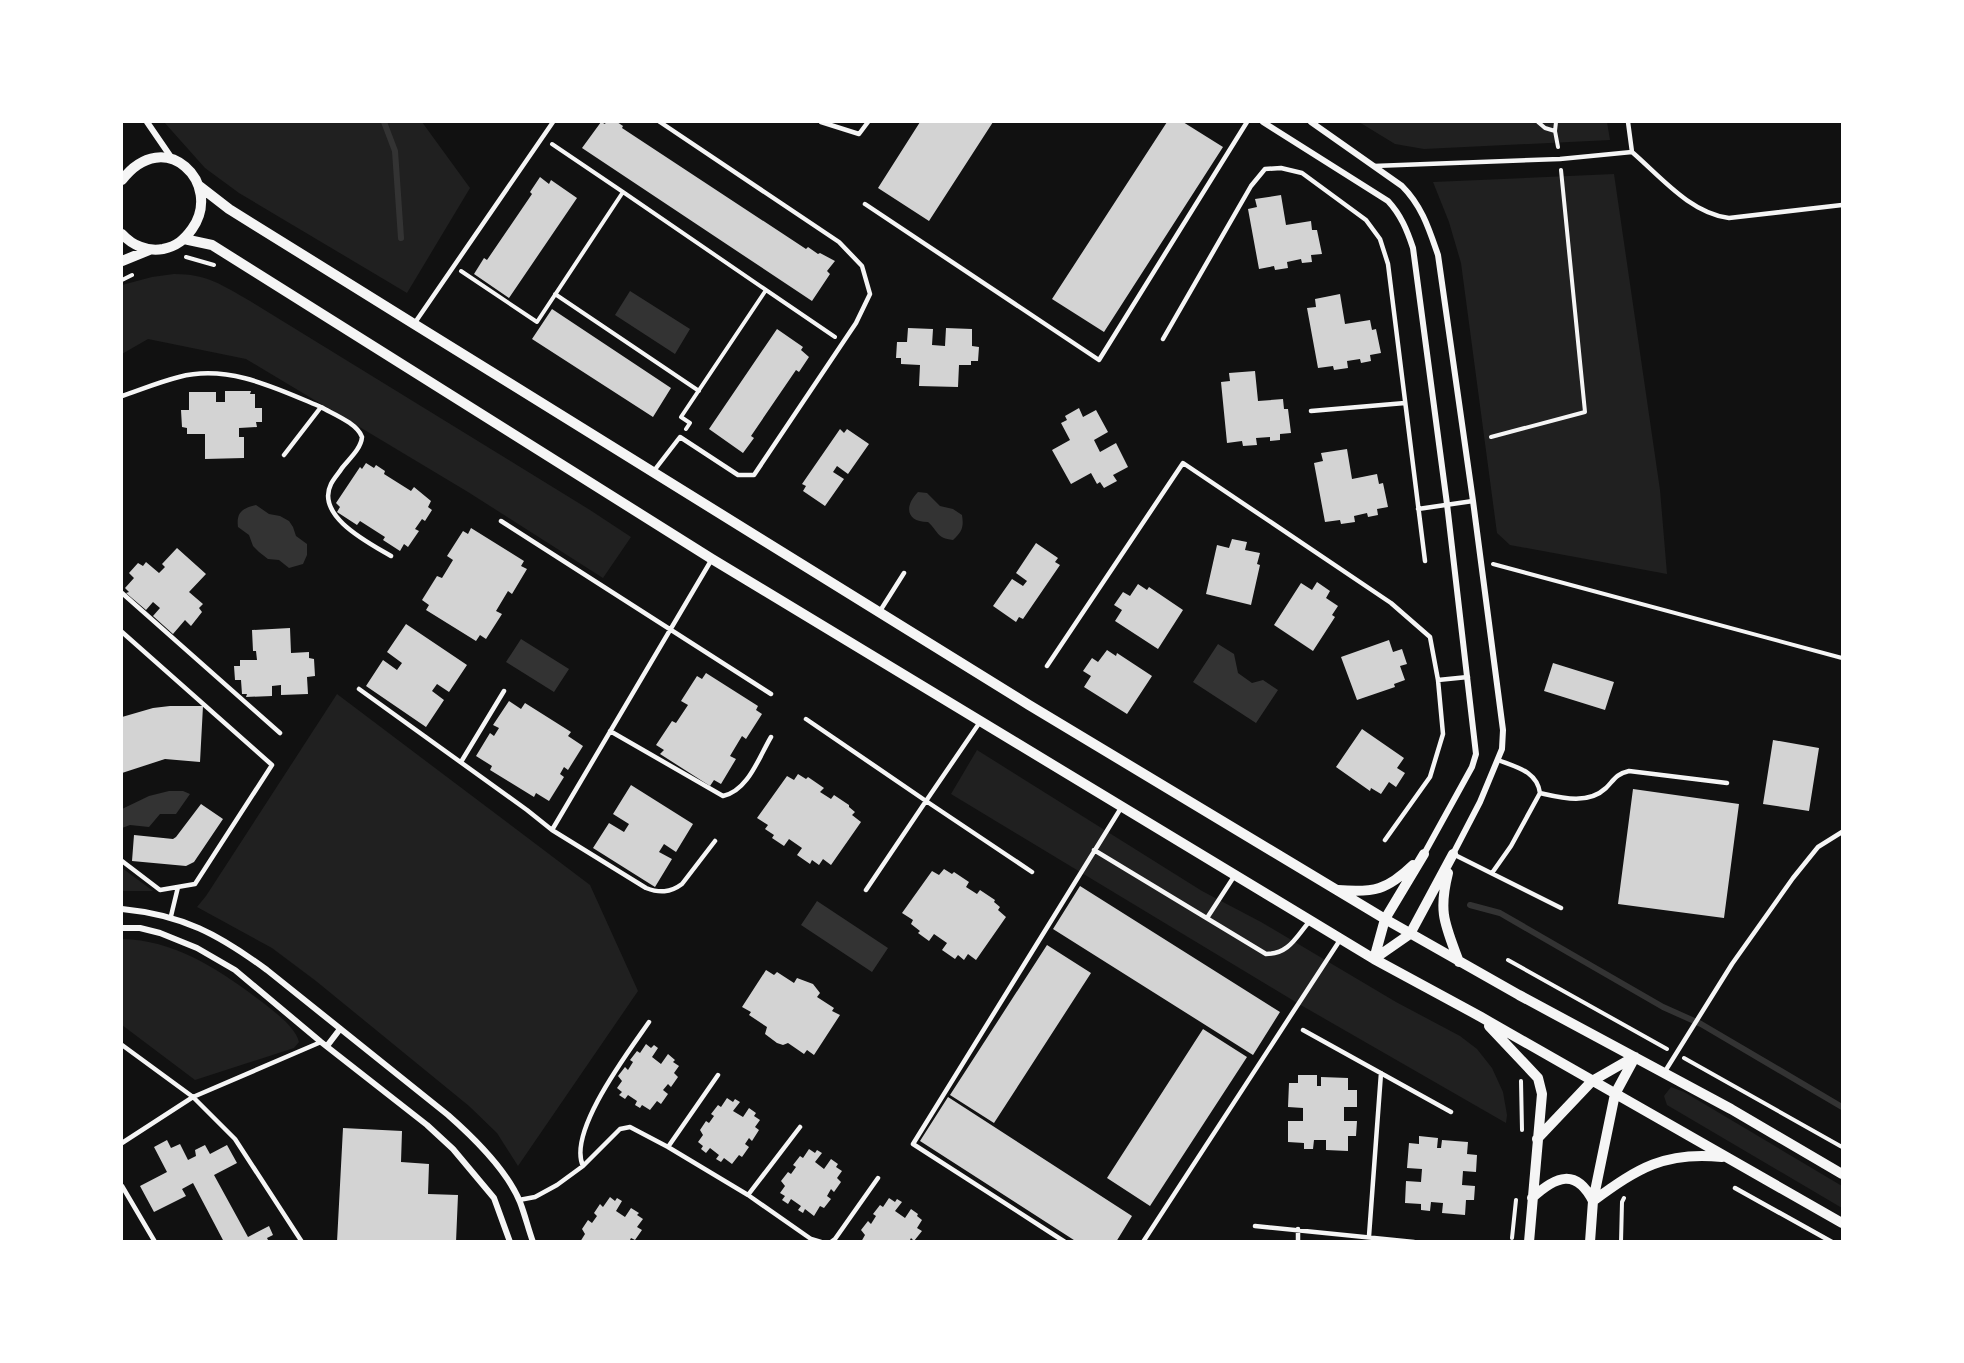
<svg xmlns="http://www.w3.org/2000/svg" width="1964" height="1363" viewBox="0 0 1964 1363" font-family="Overpass,sans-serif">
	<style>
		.green { fill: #202020 }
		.water { fill: #333 }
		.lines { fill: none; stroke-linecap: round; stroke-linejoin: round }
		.stream { stroke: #333; stroke-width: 6 }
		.building { fill: #d3d3d3 }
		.path { stroke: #f5f5f5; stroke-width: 4 }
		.service { stroke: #f5f5f5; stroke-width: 4.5 }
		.minor { stroke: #f5f5f5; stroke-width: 6 }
		.tertiary { stroke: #f5f5f5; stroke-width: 10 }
	</style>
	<rect width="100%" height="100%" fill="#111"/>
	<!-- green -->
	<path class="green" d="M164,122H422L470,188L407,293L239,193L205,168Z
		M1359,122H1607L1610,140L1424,149L1395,144Z
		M1614,174L1660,490L1667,574L1510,545L1497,533L1461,263L1449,222L1433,182Z
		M174,274C207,274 222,285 250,301L590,510L631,537L603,578L468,492L246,359L148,339L122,354V285L152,277Z
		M337,694L590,885L638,991L518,1166L497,1133L469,1106L316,981L272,948L197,907L206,896Z
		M977,750L1202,891L1261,922L1396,1002L1460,1036L1477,1049L1492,1068L1503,1092L1507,1115L1506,1123L1299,1004L951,794Z
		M122,868L153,891H122Z
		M122,939C177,940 223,972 266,1005C278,1015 295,1027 299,1042L294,1048L195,1080L122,1025Z
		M1671,1087L1684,1092L1842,1186V1208L1667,1105L1664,1096Z"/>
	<!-- water -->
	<path class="water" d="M630,291L690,329L675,354L615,315Z
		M918,492L927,493L940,506L953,509L962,515C964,527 962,532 953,540C936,538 939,532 928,522C906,522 904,506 918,492Z
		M256,505L269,514L280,516L289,521L293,527L296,536L307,544V555L303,564L289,568L279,560L268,559L259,552L253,546L249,535L238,527C236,512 243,508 256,505Z
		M521,639L569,669L554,692L506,662Z
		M1218,644L1234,654L1238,673L1252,683L1263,680L1278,690L1256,723L1193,682Z
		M169,791H183L190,794L176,814H160L149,827L130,825L122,828V809L149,796Z
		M817,901L888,948L872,972L801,925Z"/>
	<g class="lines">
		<!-- stream -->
		<path class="stream" d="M384,122L395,151L401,238
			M1470,905L1500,913L1663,1007L1701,1024L1842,1107"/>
	</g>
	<!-- building -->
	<path class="building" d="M601,122L605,124L606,122H617L623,126L622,128L806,249L808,247L818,254L820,253L835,261L827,271L830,274L812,301L582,148Z
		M920,122H993L929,221L878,188Z
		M1167,122H1183L1223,147L1104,332L1052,299Z
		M540,177L549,184L551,180L577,198L509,298L474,274L484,258L487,260L532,194L530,192Z
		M1281,195L1286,225L1311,221L1312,230H1317L1322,254L1311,255L1312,262L1302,263L1301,259L1287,262L1288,268L1275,270L1274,266L1259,269L1248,209L1257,207L1255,199Z
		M1340,294L1345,324L1370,320L1372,330L1376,329L1381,353L1370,355L1371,361L1361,363L1360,359L1347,361L1348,368L1334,370L1333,366L1318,368L1307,308L1316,307L1315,299Z
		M552,309L671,388L653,417L532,339Z
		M908,328L933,329L932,345L945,346L946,328L972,329V346L979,347L978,361H971V365H959L958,387L919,386L920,365L901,364V358H896L897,342H907Z
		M777,329L803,347L801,350L809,357L799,372L796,370L751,436L754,438L743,453L709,429Z
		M1255,371L1258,401L1283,399L1284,409H1288L1291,433L1280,434V440L1270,441V437L1256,438L1257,445L1243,446L1242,441L1227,443L1221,382L1230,381L1229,373Z
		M225,391H251L250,394H255V408H262V422H256L257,427L239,428V437H244V458L205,459V434H187V428L182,427L181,410H189V392H216V402H225Z
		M1079,408L1083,417L1096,410L1108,432L1094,440L1100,452L1116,443L1128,467L1113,475L1117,481L1104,488L1100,482L1097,484L1091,473L1071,484L1052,450L1070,440L1061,423L1067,420L1065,416Z
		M840,429L844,433L847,429L869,444L848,474L837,466L833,472L844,479L825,506L803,491L806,486L802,484Z
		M1347,449L1352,479L1377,474L1379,484L1383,483L1388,507L1377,509L1378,515L1368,517L1367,513L1354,516L1355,522L1341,524L1340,520L1325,522L1314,463L1323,461L1321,453Z
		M366,463L374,468L376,465L385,471L384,474L411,491L414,487L431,501L428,507L432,510L425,521L422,519L415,529L419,531L408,547L404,544L400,551L383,540L385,537L360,521L357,525L337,512L340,507L336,503L360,467L362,469Z
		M471,528L524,561L521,566L527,569L512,594L508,591L496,611L502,614L486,639L480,635L476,641L426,610L429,605L422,600L437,576L442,578L453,560L447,556L463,531L468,534Z
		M1232,539L1247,542L1245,550L1260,553L1257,564L1260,565L1251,605L1206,594L1217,545L1229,548Z
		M1036,543L1058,558L1055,562L1060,565L1023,619L1019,617L1016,622L993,606L1012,579L1023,586L1027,581L1016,573Z
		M177,548L206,574L189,592L203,604L199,608L202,612L191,626L185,620L173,634L153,616L160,608L153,602L146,610L126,593L129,592L125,588L134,578L129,573L138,563L143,566L146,562L159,573L165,567L162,564Z
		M1317,582L1330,591L1326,598L1338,606L1332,615L1335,617L1313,651L1274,625L1301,583L1312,590Z
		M1138,584L1147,590L1149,587L1183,610L1158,649L1115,621L1122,610L1114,605L1123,592L1130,596Z
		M406,624L467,665L449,692L437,684L432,691L444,700L426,727L366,686L383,660L397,670L402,663L387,652Z
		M290,628L291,653L309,652V658L314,659L315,676L307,677L308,694L281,695V685L272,686V696L246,697L247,694H242L241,680H235L234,666H240V660H257L256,651H253L252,630Z
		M1389,640L1393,652L1402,649L1407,664L1400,666L1405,680L1394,684L1395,687L1357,700L1341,657Z
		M1107,650L1116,656L1117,653L1152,676L1127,714L1084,687L1091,676L1083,671L1092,658L1098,662Z
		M1553,663L1614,682L1605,710L1544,691Z
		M706,673L758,706L756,710L762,714L746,739L742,736L730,756L736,759L721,784L714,780L710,786L660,754L664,750L656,745L672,721L676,723L688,705L681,701L697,676L702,679Z
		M509,701L521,709L525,703L571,732L568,736L583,746L568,770L564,767L560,774L564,777L549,801L536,793L534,797L490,770L492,766L476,756L490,733L494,736L499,728L493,725Z
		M170,706H203L200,762L165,759L122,773V717L153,708Z
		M1362,729L1404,758L1397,768L1405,773L1396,787L1389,782L1381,794L1371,788L1370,791L1336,767Z
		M1773,740L1819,748L1809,811L1763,804Z
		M798,774L806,779L808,777L824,788L820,792L831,799L834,795L849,805V807L855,812L852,815L861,822L831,865L823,859L819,865L812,860L810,864L797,855L802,848L789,839L784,846L772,838L774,835L765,829L768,825L757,818L787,776L794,780Z
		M631,785L693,824L676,852L664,844L659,852L672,859L655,887L593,848L609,823L624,832L629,824L613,814Z
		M1633,789L1739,804L1724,918L1618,904Z
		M201,804L223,819L194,862L186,866L132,861L134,835L173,839L176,837Z
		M944,869L952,874L954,872L969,882L966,887L977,894L980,890L995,900L994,902L1000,907L998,910L1006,917L976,960L968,954L964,960L958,955L955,959L942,950L947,943L934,934L929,941L918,933L920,931L911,924L913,920L902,913L932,871L939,875Z
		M1080,886L1280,1012L1253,1055L1053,929Z
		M1047,945L1091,973L994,1123L950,1095Z
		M766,970L774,975L777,972L794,983L797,978L813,984L820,993L817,997L834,1008L832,1011L840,1015L814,1055L807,1050L804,1054L788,1043L783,1045L777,1043L765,1034L767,1027L749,1015L751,1012L742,1007Z
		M1203,1029L1247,1057L1150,1206L1107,1178Z
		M646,1044L651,1048L654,1045L658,1048L652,1057L661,1064L668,1054L675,1060L673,1062L679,1066L674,1073L678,1077L671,1087L668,1084L663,1090L668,1094L661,1104L657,1101L650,1110L642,1105L640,1108L635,1105L637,1101L628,1095L625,1099L619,1095L622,1092L617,1088L622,1081L618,1076L625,1067L628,1070L633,1062L630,1060L637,1051L640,1053Z
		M1298,1075H1317V1086H1321V1077L1348,1078V1090H1357V1107H1344V1121H1357L1356,1136H1348V1151L1326,1150V1140H1314L1313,1149H1304V1143L1288,1142V1121H1303V1108L1288,1107L1289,1083H1298Z
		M948,1097L1132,1216L1116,1242H1077L920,1141Z
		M727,1098L733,1102L735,1099L740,1102L733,1111L743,1117L749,1108L756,1113L754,1116L760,1120L755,1127L759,1130L752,1141L749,1138L745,1144L749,1147L742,1157L739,1155L732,1164L724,1158L721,1162L716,1159L719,1155L710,1148L706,1153L701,1149L703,1146L698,1142L703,1135L700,1130L706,1121L709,1123L714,1116L711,1114L718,1105L721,1107Z
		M343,1128L402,1131L401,1162L429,1164L428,1194L458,1195L456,1242H337Z
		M1419,1136L1438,1138L1437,1148H1441L1442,1140L1468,1142L1467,1154L1477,1155L1476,1172L1463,1171L1462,1185L1475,1186L1474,1200H1466L1465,1215L1442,1213L1443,1203L1431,1202L1430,1211L1421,1210V1204L1405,1203L1406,1181L1421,1182L1422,1169L1407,1168L1409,1143L1419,1144Z
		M167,1140L171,1148L180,1144L188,1160L196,1156L195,1150L205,1145L210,1154L227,1145L237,1163L214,1175L248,1237L269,1226L273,1235L267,1238L269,1242H224L193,1183L182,1189L186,1196L154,1212L140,1186L167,1172L154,1147Z
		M809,1149L815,1153L817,1150L822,1153L815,1162L824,1169L831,1159L838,1164L836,1167L842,1171L837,1178L841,1182L834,1192L831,1189L827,1196L831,1199L824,1208L820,1206L814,1216L805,1209L803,1213L798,1210L801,1206L791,1199L788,1204L782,1200L785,1196L780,1193L785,1186L781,1181L788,1172L791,1174L796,1167L793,1165L800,1156L803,1158Z
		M610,1197L615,1201L617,1198L622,1201L616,1211L625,1217L631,1208L639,1213L637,1215L643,1219L637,1227L642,1230L635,1240L631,1238L629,1242H580L585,1234L582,1229L588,1220L592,1223L597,1216L594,1213L600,1204L603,1207Z
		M889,1198L895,1202L897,1199L902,1202L895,1211L905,1218L911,1209L918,1214L917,1216L922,1220L917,1228L922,1231L914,1241L911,1238L909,1242H861L865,1235L861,1230L868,1221L871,1224L876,1216L873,1214L880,1205L883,1207Z"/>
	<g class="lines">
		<!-- path -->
		<path class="path" d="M1538,122L1545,128L1555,131
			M1556,122L1555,131L1558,147
			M552,144L623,192
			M186,257L214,265
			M461,271L537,322L623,192L766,290L681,417L690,423L686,429
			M122,280L132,275
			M766,290L835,337
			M555,294L699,391
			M1491,437L1585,412L1561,170
			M1493,564L1842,658
			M1508,960L1667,1049
			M1684,1058L1842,1147
			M1521,1081L1522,1130
			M1512,1238L1516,1200
			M1621,1242L1622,1202L1624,1198"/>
		<!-- service -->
		<path class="service" d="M821,122L859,134L868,122
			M1628,122L1632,152
			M1632,152C1661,177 1690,213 1729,218L1842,205
			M1374,166L1560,159L1632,152
			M865,204L1099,360L1247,122
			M414,324L553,122
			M1163,339L1251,186L1265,169L1281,168L1302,173L1366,220L1380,239L1388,264L1425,561
			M122,396C140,390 159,382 179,377C228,364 276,388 321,407L284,455
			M321,407C333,414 357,423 362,437C361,449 349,459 342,468C339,473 334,478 331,484C315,516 369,543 391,556
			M1311,411L1405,403
			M653,472L680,437L738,475H754L856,323L870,294L862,266L839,242L660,122
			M1418,509L1473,501
			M501,521L771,694
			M122,593L280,733
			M880,611L904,573
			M122,632L272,765L195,884L160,890L122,861
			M1047,666L1183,463L1391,603L1430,637L1438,680L1468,677
			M359,689L527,810L552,830L646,888C659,893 670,893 682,884L715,841
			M806,719L926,801L866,890
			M980,722L926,801L1032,872
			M610,731L723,796C748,791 759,757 771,737
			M461,762L504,691
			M1540,793C1562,798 1588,805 1606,788C1614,780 1616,774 1629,771L1727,783
			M552,830L712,559
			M1385,840L1430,777L1443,734L1438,680
			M1094,850L1266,954C1289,954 1296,937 1309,922
			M1453,854L1561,908
			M1492,873L1511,846L1540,793C1537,771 1516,767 1498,760
			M171,916L178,887
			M1207,918L1235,875
			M1303,1030L1451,1112
			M122,1045L193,1097L235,1139L302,1242
			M1664,1073L1732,964L1793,878L1818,847L1842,832
			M122,1143L193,1097L321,1042
			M668,1147L718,1075
			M583,1166C567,1132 629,1051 649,1022
			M122,1186L155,1242
			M1735,1188L1832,1242
			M748,1195L800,1127
			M519,1200L535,1197L557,1185L583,1166L620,1129L630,1127L668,1147L748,1195L811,1239L821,1242
			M1255,1226L1414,1242
			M1369,1236L1381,1073
			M831,1242L835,1239L878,1178
			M1065,1242L913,1144L1121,808
			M1143,1242L1340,940
			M1298,1242V1229"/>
		<!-- minor -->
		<path class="minor" d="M147,122L173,160
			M1263,122L1388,201C1401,215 1407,230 1413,248L1447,504L1476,754L1472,767L1424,854
			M1311,122L1402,186C1422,206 1429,229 1438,255L1473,501L1503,730L1502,749L1480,802L1453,854
			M122,909C183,915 218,934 267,970L448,1115C473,1137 507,1170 520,1202C525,1215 528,1228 533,1242
			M122,928H140L160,933L197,948L235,970L321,1042L427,1125L453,1149L494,1198L510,1242
			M327,1046L340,1029"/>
		<!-- tertiary -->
		<path class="tertiary" d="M122,180C165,124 224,184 192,229C184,240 177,246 163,249C147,252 132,245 122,234
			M198,185L229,209L414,324L1029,705L1385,919L1519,995L1731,1109L1842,1174
			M184,239L212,245L712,559L1374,959L1481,1017L1842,1223
			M122,261L149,250
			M1448,873C1438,913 1445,924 1459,962
			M1338,890C1374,893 1387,890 1413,865
			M1374,959L1410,934L1453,854
			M1374,959L1385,919L1424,854
			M1489,1026L1538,1078L1542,1094L1529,1242
			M1537,1139L1592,1081L1634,1057
			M1532,1198C1556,1176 1576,1168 1593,1201
			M1593,1201C1638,1168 1665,1151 1722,1157
			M1590,1242L1593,1201L1615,1094L1635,1057"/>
	</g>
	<!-- border -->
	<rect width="1964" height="1363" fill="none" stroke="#ffffff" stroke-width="246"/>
</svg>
